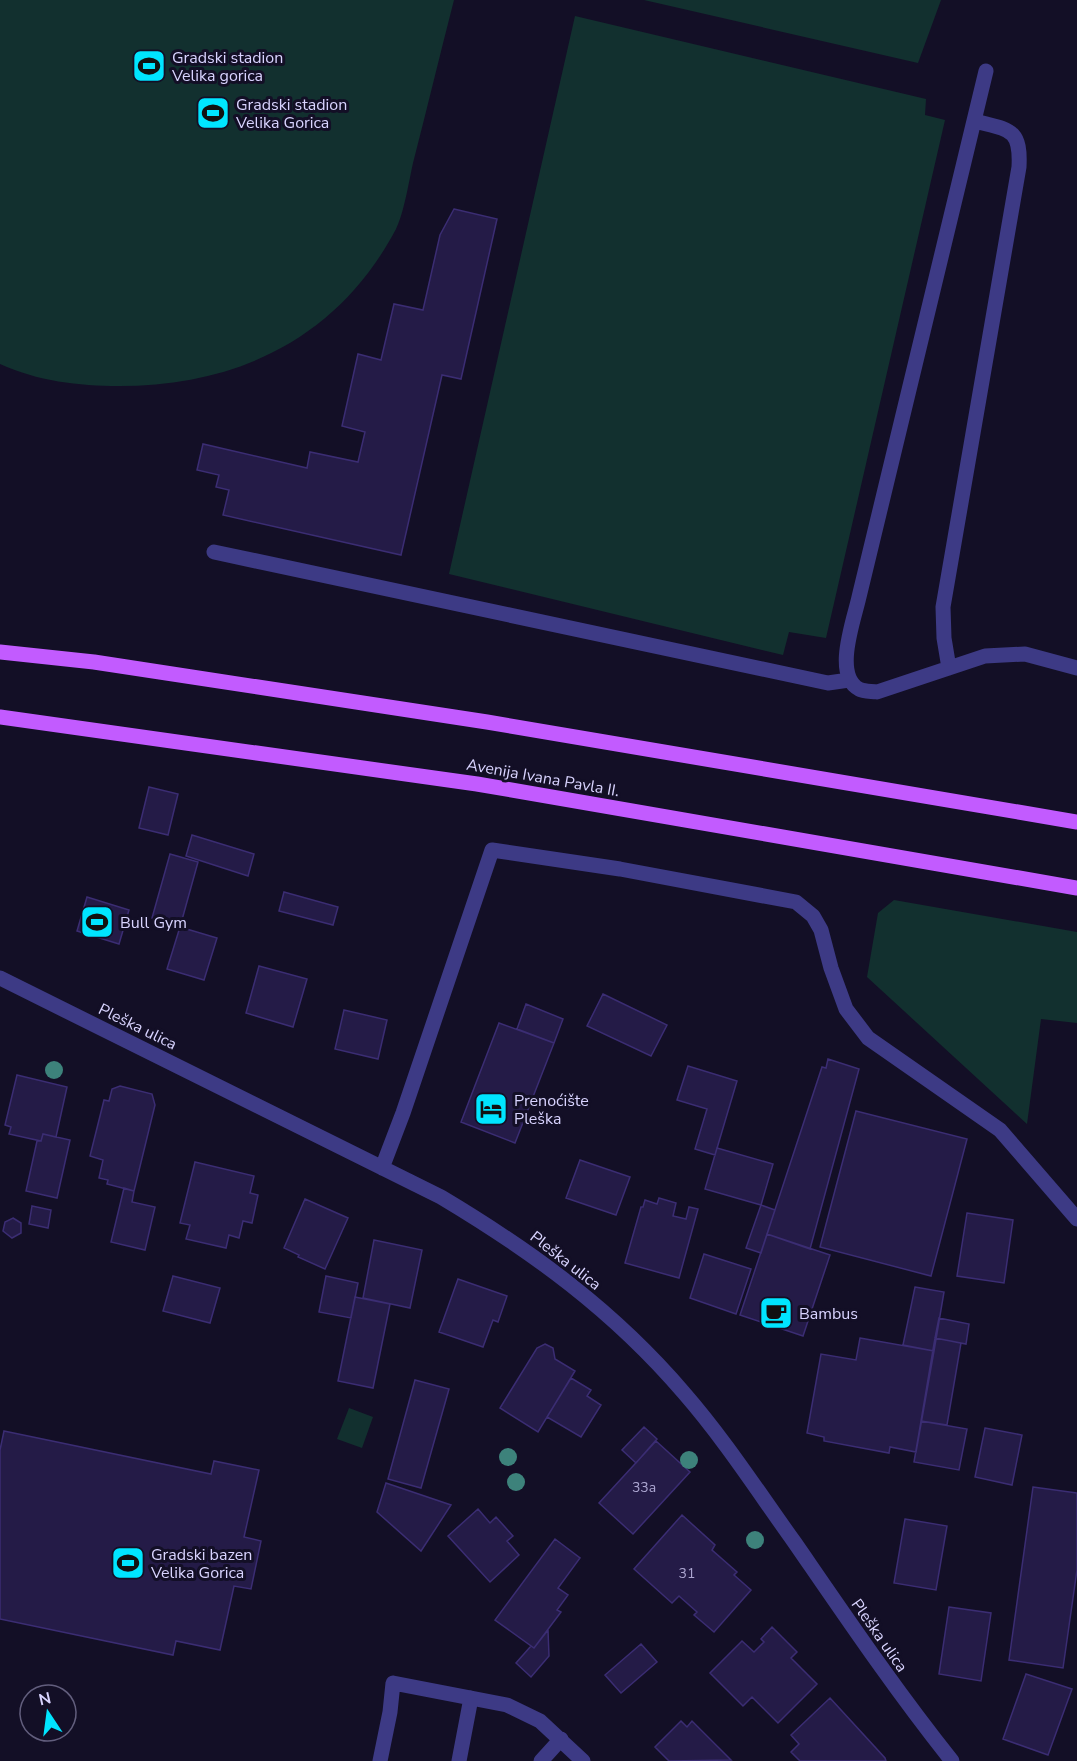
<svg xmlns="http://www.w3.org/2000/svg" width="1077" height="1761" viewBox="0 0 1077 1761" font-family="'Nunito Sans',sans-serif">
	<style>
		.green { fill: #12302f }
		.building { fill: #241b47; stroke: #3b2d73; stroke-width: 1.5 }
		.lines { fill: none; stroke-linecap: round; stroke-linejoin: round }
		.minor { stroke: #3d3a85; stroke-width: 15 }
		.major { stroke: #c25bff; stroke-width: 15 }
		.tree { fill: #3d827b }
		.labels { text-anchor: middle; stroke-width: 6; stroke-linejoin: round; paint-order: stroke }
		.number-label { font-size: 14px; fill: #aca6d1 }
		.poi-label { font-size: 16px; fill: #d9d4ff; stroke: #130f26; text-anchor: start }
		.street-label { font-size: 16px; fill: #d9d4ff; stroke: #130f26 }
	</style>
	<rect width="100%" height="100%" fill="#130f26"/>
	<!-- green -->
	<path class="green" d="M0,0H454C440,54 427,109 413,163C409,181 404,213 396,229C339,337 239,386 119,386C79,386 37,381 0,364Z
		M644,0H941L918,63Z
		M575,16L926,99L925,115L945,120L826,638L789,632L783,655L449,574Z
		M894,900L1077,932V1023L1041,1019L1027,1124L867,977L878,913Z
		M349,1408L373,1417L362,1448L337,1439Z"/>
	<!-- building -->
	<path class="building" d="M454,209L497,219L461,379L442,375L401,555L223,515L229,490L216,487L219,475L197,470L203,444L307,468L310,452L358,462L365,432L342,426L358,354L381,360L394,304L423,310L440,235Z
		M149,787L178,794L168,835L139,828Z
		M192,835L254,854L248,876L186,856Z
		M170,854L198,862L180,927L152,918Z
		M284,892L338,907L333,925L279,911Z
		M87,897L129,910L119,944L77,931Z
		M180,927L217,938L204,980L167,969Z
		M259,966L307,979L293,1027L246,1013Z
		M603,994L667,1025L651,1056L587,1026Z
		M526,1004L563,1019L554,1043L517,1029Z
		M344,1010L387,1020L378,1059L335,1049Z
		M499,1023L554,1043L515,1143L461,1122Z
		M828,1059L859,1069L810,1249L767,1234L822,1067L826,1068Z
		M688,1066L737,1081L715,1155L695,1149L707,1109L677,1100Z
		M17,1075L67,1087L56,1137L43,1134L41,1141L9,1134L11,1127L5,1125Z
		M120,1086L152,1094L155,1105L134,1191L107,1184L108,1180L99,1178L103,1160L90,1156L104,1100L109,1101L112,1089Z
		M856,1111L967,1139L931,1276L820,1247Z
		M43,1134L70,1140L57,1198L26,1191L37,1141H41Z
		M717,1148L773,1164L761,1205L705,1189Z
		M580,1160L630,1177L616,1215L566,1198Z
		M195,1162L254,1176L250,1193L258,1195L252,1223L243,1221L239,1238L229,1235L226,1248L186,1239L190,1225L180,1223Z
		M124,1188L134,1191L132,1202L155,1207L145,1250L111,1242Z
		M659,1198L676,1203L673,1216L686,1219L689,1207L698,1209L679,1278L625,1263L641,1207H643L645,1200L657,1204Z
		M305,1199L348,1218L325,1269L298,1257L299,1255L284,1248Z
		M761,1205L775,1210L761,1253L746,1248Z
		M32,1206L51,1210L48,1228L29,1224Z
		M967,1213L1013,1220L1004,1283L957,1276Z
		M13,1218L21,1223V1233L12,1238L3,1231L5,1222Z
		M767,1234L830,1255L803,1336L740,1315Z
		M374,1240L422,1250L410,1308L363,1298Z
		M704,1254L751,1269L736,1314L690,1298Z
		M173,1276L220,1288L210,1323L163,1311Z
		M326,1276L358,1283L351,1318L319,1312Z
		M458,1279L507,1296L498,1322L493,1320L483,1347L439,1332Z
		M915,1287L944,1292L934,1351L903,1345Z
		M355,1297L390,1304L373,1388L338,1381Z
		M939,1318L969,1324L966,1344L935,1338Z
		M860,1338L934,1351L916,1452L890,1447L889,1453L824,1441V1437L807,1433L821,1354L856,1360Z
		M935,1338L961,1343L947,1425L921,1421Z
		M545,1344L553,1348L555,1359L575,1371L538,1432L500,1408L537,1348Z
		M571,1378L591,1390L587,1396L601,1405L581,1437L547,1417Z
		M415,1380L449,1389L421,1488L388,1479Z
		M921,1421L967,1429L959,1470L914,1462Z
		M644,1427L657,1439L636,1463L622,1450Z
		M985,1428L1022,1435L1012,1485L975,1477Z
		M4,1431L211,1474L214,1461L259,1470L244,1537L261,1541L251,1589L234,1586L220,1650L176,1641L173,1655L0,1619V1450Z
		M656,1441L690,1472L633,1534L599,1503Z
		M386,1483L451,1505L421,1551L377,1512Z
		M1033,1487L1077,1493V1570L1063,1668L1009,1660Z
		M478,1509L490,1523L496,1517L513,1536L507,1541L519,1555L490,1582L448,1536Z
		M682,1515L715,1545L712,1550L737,1572L734,1575L751,1590L714,1632L694,1615L697,1612L679,1596L672,1603L634,1569Z
		M905,1519L947,1526L936,1590L894,1583Z
		M555,1539L580,1558L558,1588L568,1595L557,1610L561,1612L534,1648L495,1620Z
		M949,1607L991,1613L981,1681L939,1674Z
		M772,1627L797,1652L791,1658L817,1684L778,1723L752,1697L743,1706L710,1673L742,1641L754,1652L764,1642L761,1639Z
		M548,1630L549,1656L531,1677L516,1663L531,1646L534,1648Z
		M641,1644L657,1662L621,1693L605,1675Z
		M1026,1674L1072,1689L1048,1755L1003,1739Z
		M830,1698L885,1758L886,1761H800L791,1752L799,1744L791,1735Z
		M681,1721L687,1727L692,1721L731,1760L669,1761L655,1747Z"/>
	<g class="lines">
		<!-- minor -->
		<path class="minor" d="M986,71L859,597C854,620 833,675 859,689C864,692 872,691 877,692L985,656L1025,654L1077,668
			M214,552L828,683L849,680
			M949,668L944,638L943,607L1019,167C1021,128 1009,130 975,121
			M0,978L441,1197C533,1252 614,1311 684,1393C725,1440 759,1493 795,1543C846,1617 896,1691 952,1761
			M382,1168L403,1113L492,850L620,869L796,902L813,916L821,930L831,968L846,1009L868,1038L1000,1130L1077,1219
			M380,1761L390,1712L393,1683L507,1705L540,1721L583,1761
			M459,1761L471,1698
			M541,1761L561,1739"/>
		<!-- major -->
		<path class="major" d="M0,652L94,662L487,722L1077,822
			M0,717L477,784L1077,888"/>
	</g>
	<!-- trees -->
	<g class="tree">
		<circle cx="54" cy="1070" r="9"/>
		<circle cx="508" cy="1457" r="9"/>
		<circle cx="689" cy="1460" r="9"/>
		<circle cx="516" cy="1482" r="9"/>
		<circle cx="755" cy="1540" r="9"/>
	</g>
	<!-- icons -->
	<defs>
		<g id="stadium-square" transform="scale(1.725)"><rect x="-9" y="-9" width="18" height="18" rx="4" fill="#00e5ff" stroke="#130f26"/><path d="M0-5a6.5 5 0 1 0 0 10a6.5 5 0 1 0 0-10ZM-3.5-1.8h7v3.6h-7Z" fill="#111"/></g>
		<g id="hotel-square" transform="scale(1.725)"><rect x="-9" y="-9" width="18" height="18" rx="4" fill="#00e5ff" stroke="#130f26"/><path d="M-6-4.5h1.5V1H6V5H4.5V3h-9V5H-6ZM-4 0a1.8 1.8 0 1 1 3.6 0ZM.5 0V-2.5h3Q6-2.5 6 0Z" fill="#111"/></g>
		<g id="cafe-square" transform="scale(1.725)"><rect x="-9" y="-9" width="18" height="18" rx="4" fill="#00e5ff" stroke="#130f26"/><path d="M-5.5-4.5H6V0H3Q3 3.5 0 3.5H-2.5Q-5.5 3.5-5.5 0ZM3-3.2v2h1.7v-2ZM-6 4.5H4V6H-6Z" fill="#111"/></g>
	</defs>
	<g fill-rule="evenodd">
		<use href="#stadium-square" x="149" y="66"/>
		<use href="#stadium-square" x="213" y="113"/>
		<use href="#stadium-square" x="97" y="922"/>
		<use href="#hotel-square" x="491" y="1109"/>
		<use href="#cafe-square" x="776" y="1313"/>
		<use href="#stadium-square" x="128" y="1563"/>
	</g>
	<g class="labels">
		<!-- number labels -->
		<g class="number-label">
			<text x="644" y="1492">33a</text>
			<text x="687" y="1578">31</text>
		</g>
		<!-- poi labels -->
		<g class="poi-label">
			<text x="172" y="63">Gradski stadion<tspan x="172" dy="18">Velika gorica</tspan></text>
			<text x="236" y="110">Gradski stadion<tspan x="236" dy="18">Velika Gorica</tspan></text>
			<text x="120" y="928">Bull Gym</text>
			<text x="514" y="1106">Prenoćište<tspan x="514" dy="18">Pleška</tspan></text>
			<text x="799" y="1319">Bambus</text>
			<text x="151" y="1560">Gradski bazen<tspan x="151" dy="18">Velika Gorica</tspan></text>
		</g>
		<!-- street labels -->
		<g class="street-label">
			<text transform="translate(543 777) rotate(10)" y="6">Avenija Ivana Pavla II.</text>
			<text transform="translate(138 1026) rotate(26)" y="6">Pleška ulica</text>
			<text transform="translate(566 1260) rotate(38)" y="6">Pleška ulica</text>
			<text transform="translate(880 1635) rotate(55)" y="6">Pleška ulica</text>
		</g>
	</g>
	<!-- north arrow -->
	<g transform="translate(48 1713) rotate(347)"><circle r="28" fill="#130f26" stroke="#625e7d" stroke-width="1.5"/>
	<path d="M0-4.5L10 22L0 15L-10 22Z" fill="#00e5ff"/>
	<text y="-9" font-size="16" font-weight="bold" text-anchor="middle" fill="#d9d4ff">N</text>
	</g>
</svg>
